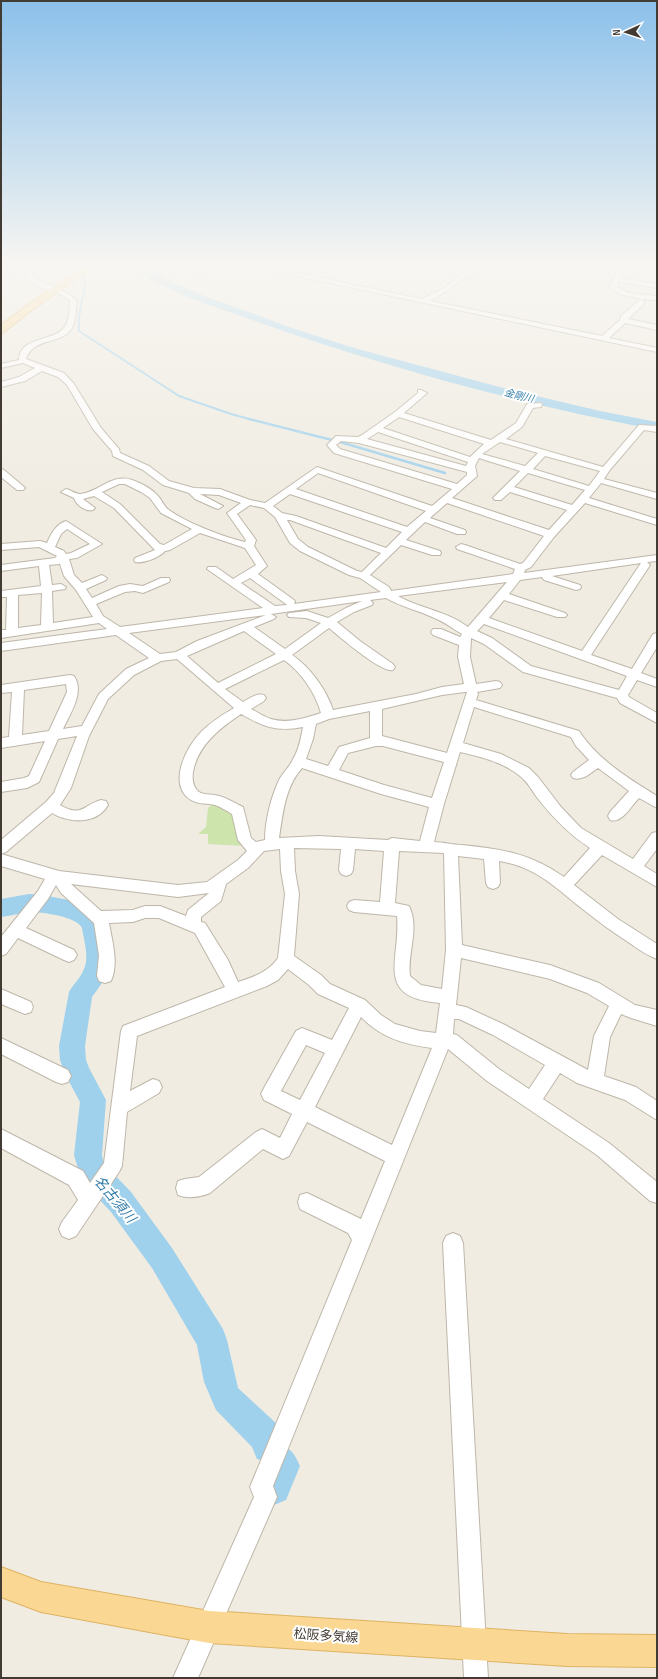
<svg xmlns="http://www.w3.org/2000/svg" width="658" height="1679" viewBox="0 0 658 1679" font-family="'Sofia Sans Condensed','Noto Sans JP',sans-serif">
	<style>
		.education { fill: #e9e0cc }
		.green { fill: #cde4ac }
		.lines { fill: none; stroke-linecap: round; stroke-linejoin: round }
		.stream-far1 { stroke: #a0d1ec; stroke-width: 2 }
		.stream { stroke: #a0d1ec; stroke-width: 2.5 }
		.river { fill: #a0d1ec; fill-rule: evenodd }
		.minor-casing { stroke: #beb6a9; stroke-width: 2 }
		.major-casing { stroke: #deb363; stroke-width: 2 }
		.minor { fill: #fff; fill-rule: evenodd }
		.major { fill: #fad792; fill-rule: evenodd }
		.labels { text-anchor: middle; stroke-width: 4; stroke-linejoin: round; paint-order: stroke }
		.far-water-label { font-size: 10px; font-style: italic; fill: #327ca8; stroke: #fff }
		.near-street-label { font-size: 13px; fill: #423b33; stroke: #fff }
		.near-water-label { font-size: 14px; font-style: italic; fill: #327ca8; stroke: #fff }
	</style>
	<rect width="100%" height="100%" fill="#f0ece2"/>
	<!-- education -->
	<path class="education" d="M1,265H22L24,272L5,275L1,281Z"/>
	<!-- green -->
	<path class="green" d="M213,804L220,805L234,814L244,846L208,844V834H198L206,827L208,808Z"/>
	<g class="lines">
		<!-- stream-far1 -->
		<path class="stream-far1" d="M75,265L84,278L85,285L79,317V331L179,396L231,414L253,420"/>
		<!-- stream -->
		<path class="stream" d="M249,419L340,442L445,473"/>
		<!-- river -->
		<path class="river" d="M132,265H144L169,280L199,294L292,328L354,348L507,389L600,411L657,422V430C514,403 374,364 238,315C212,306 150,286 132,265Z
			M29,894L43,895L84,903L96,911L104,928L110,958L106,976L102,983L92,997L85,1046L86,1060L89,1068L106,1100L102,1155L104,1164L131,1192L172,1248L223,1329L227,1340L238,1388L278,1425L285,1447C294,1451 296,1458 300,1466L286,1500L274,1505L262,1500L257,1488L265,1468L263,1461L257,1459L252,1447L216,1410L204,1382L197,1345L152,1268L111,1212L83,1182L79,1172L74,1155L80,1102L65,1074L60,1060L59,1046L69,992C73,984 80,979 83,971C90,959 84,941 82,928C76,916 42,912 29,912C20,913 10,916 1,917V899Z"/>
		<!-- minor casing -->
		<g class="minor-casing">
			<path id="minor" d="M22,265H28L34,278C45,283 71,293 77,301C75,311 77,322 70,331C59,344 33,338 26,359L64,373L74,384L101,428L119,449L120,453L149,466L169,481L194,488L220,489L250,500L265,503L317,467L432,506L452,489L334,453L327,445L336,436L358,437L362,435L395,412L418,393V390H421L427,393L404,413L491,440L516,423L527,404L541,403L542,405L541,407L533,408L522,427L506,439L603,467L639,425L657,426V432L644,430L609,471L604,479L657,493V499L601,483L589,498L657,519V525L585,503L554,537L531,567L525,570L524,573L657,555V561L647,562L650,565L591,655L632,669L653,634L657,633V647L641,673L657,679V687L637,680L628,695L629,697L657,713V723L620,703L617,698L523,672L484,644L471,638L470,657L476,684L496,681L500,682L502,685L500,688L477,692L478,694L476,700L579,731C597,759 629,779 657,796V808L639,798C631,806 622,824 610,820L608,816L610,812L629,791L598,768C590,773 583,781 573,778L571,775L573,772L589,760L576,746L571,737L474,707L463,743L501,754L529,768L538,777L561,807L581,828L633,859L652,833L657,832V849L644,866L657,874V887L602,855L574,885L618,919L657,944V959C646,955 637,948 628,942C611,931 595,919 580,907C554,886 534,866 499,861L500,883L498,887L493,889L488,887L486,883L484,859L458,856L462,945L550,965L599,983L635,1005L657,1010V1026L631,1018L621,1014L610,1037L604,1076L636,1087L657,1101V1120L625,1100L577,1083L560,1073L543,1099L609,1143L657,1182V1203L650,1201L597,1155L487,1081L448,1049L273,1486L277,1497L198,1678H173L254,1497L250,1487L352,1240L348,1233L300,1209L298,1202L300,1195L307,1193L361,1219L385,1161L307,1122L289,1156L283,1159L263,1149L210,1193C200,1197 188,1199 178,1195L176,1188L178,1181L185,1179L199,1177L256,1132L262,1129L280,1138L292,1114L264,1100L261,1094L264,1088L296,1031L302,1028L332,1040L349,1008L318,994L309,985L288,969L278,980L267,986L137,1036L130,1091L153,1079L159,1081L162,1087L159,1093L127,1112L122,1166L119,1172L76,1236L69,1239L62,1236L59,1229L62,1222L78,1200L69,1185L1,1148V1129L83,1171L90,1183L104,1163L121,1031L123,1026L225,987L195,933L159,918H145L133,922L109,923C112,941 119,963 111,981L105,983L99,981L97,976L99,955L94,923L61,893L56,885L48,899L26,928L74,950L77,955L74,960L69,962L64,960L18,938L6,954L1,956V937L38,891L45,879L1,866V854L59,871L178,885L207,882L238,860L247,851L238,840L232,814C227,811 221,807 215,805C208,803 199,805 191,800C167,785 186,747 201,732C211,722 222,715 234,708L177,659L161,661L134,675L108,699L89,736L71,788L60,805C82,818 83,805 101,800L106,801L108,805C97,825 68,823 52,813L6,852L1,854V840L46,802L54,793L77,736L58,739L39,782L27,788L1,792V782L24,778L29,776L45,741L1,748V738L9,737L12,692L1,693V685L70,675L74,676C85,693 70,713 63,729L82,726L99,694L126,669L149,658L116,635L1,651V643L107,629L99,623L1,638V630H6L7,597H1V591L41,586L39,566L1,571V565L55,558L57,556L39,547L1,550V544L40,541L47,543C51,534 56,524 66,521L102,544L77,558L69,559L74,575L82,583L102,575L107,578L106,580L86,589L92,598L119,586L130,584L143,586L161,578H169L170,580L169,582L143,593L135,591L125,592L96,604L103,616L120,627L263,608L207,569L208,567H216L233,579L256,565L245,548L200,533L170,550L165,551C160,557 143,564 135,562L134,560L135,558L155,550L114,508L94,496L83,499L95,508L93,510C86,512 76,505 74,498L61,492L66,489C71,490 75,494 80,494C99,492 112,473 132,480C141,483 152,489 158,496C162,500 164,507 169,510C187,523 223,537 245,542L246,540L227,513L241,503L219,495L200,494L223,506L218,509L215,508L195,499L189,493L163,485L143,470L113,456L112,451L93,429L67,385L58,377L42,371L25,381L1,387V382L19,377L35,368L23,363L1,368V364L19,360C19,337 53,341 63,329C70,322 69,310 70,301C62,291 38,290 28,280C25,276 24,270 22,265ZM399,417L484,444L470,457L383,428ZM378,432L468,462L466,466L367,439ZM341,441L359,443L467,472V475L457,484L340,449L336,445ZM500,442L538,453L525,466L482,454ZM545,456L600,471L589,486L533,469ZM479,458L520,471L493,498L495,500H501L510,492L567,510L549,530L452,498L477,476L475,466ZM318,473L426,511L407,527L296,489ZM528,473L585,490L572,505L514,487ZM119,484H125L141,492L150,498L161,513L192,529L164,545L160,544L120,504L102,492ZM290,494L402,532L386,548L296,516L282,513L273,506ZM447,503L544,536L523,563L520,564L465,545L461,544L456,547L457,549L515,569L513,574L391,591L389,587L370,575L401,545L432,555H440L441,553L440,551L406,540L425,522L457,534H465L466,532L465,530L430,518ZM250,505L264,508L275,517L290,543L300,551L349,575L360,578L381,592L294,604L295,602L294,600L258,574L267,566L254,546L256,540L237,514ZM287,520H290L381,553L362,572L357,571L308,547L298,539ZM67,529L90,544L71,553L66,554L64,551L55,547L61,534ZM641,563L582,651L489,618L504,600L557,617H565L567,615L565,613L509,594L520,580L542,577L544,580L576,590L580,589L581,587L580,585L552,576ZM60,564L64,576L76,590L93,617L53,623L52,591L65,589L66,587L61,584L52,585L49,565ZM250,578L286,604L287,605L275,606L241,583ZM507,582L468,627C447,611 421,609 398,596ZM42,593L41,625L18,628V595ZM386,598C401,607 417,610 432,617C443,621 452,628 462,634L460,637L441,629H433L431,632L433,635L459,645L458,657L464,684L442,687L416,694L333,710C326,689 310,667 292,655L329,628C340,637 381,673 393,670L395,667L393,664L360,641L337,622L354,612L372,605L373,603L370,600ZM362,601L346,608L328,618L307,611L289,613L287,615L289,617L306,618L321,623L285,649L254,627L274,619L276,617L271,614ZM266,615L197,641L176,652L160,654L129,633ZM484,624L627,676L619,690L531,666L492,638L477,631ZM244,631L276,654L218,683L187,656ZM284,660C301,672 315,692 321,713C306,718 287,724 271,719C264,717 257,712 251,709L264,701L266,698L264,695C256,693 250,698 243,702L225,689ZM66,684L67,692L49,731L22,735L24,690ZM465,692H467L447,753L382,736V709L442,695ZM370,711V738L339,747L328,766L306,759L313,739L316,724L329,719ZM241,714C264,727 277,732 303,727C301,737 299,750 293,759C290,767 283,772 279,780C271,797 265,821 265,840L256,842L251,838L243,807C234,803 225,796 214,795C210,794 204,795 199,792C193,787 192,780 193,772C198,745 219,729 241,714ZM376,746H383L444,762L432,798L384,785L339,770L348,753ZM460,752C481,757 503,762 520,776C528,782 532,791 539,800C554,819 570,835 590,848L564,877C530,853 501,849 462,845C452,845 444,842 434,842L444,804ZM302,768L381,794L429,807L420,841L392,838L388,840L319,836L279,838C283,813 285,787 302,768ZM294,848L341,849L339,870L341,874L346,876L351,874L353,870L355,849L384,851L380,902L354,900L349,902L347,906L349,910L354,912L397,916C401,960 373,998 440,1003L436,1033L420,1031L395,1024L381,1015L365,1000L330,984L321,975L294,956L299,894L295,871ZM280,849L281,871L285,894L278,958C268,972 254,977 238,982L228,960L205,923L201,922V917L221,901L226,884L248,868L264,851ZM399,851L444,853L446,950L442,989L421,985L410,976C407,953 420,928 409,906L395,903ZM71,884L178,897L209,893L188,910L186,916L160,906H145L133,910L101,911ZM461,958L550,979L587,993L609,1006L594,1036L588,1070L505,1025L466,1007L456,1005ZM361,1017C382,1038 403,1044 432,1048L392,1145L315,1107ZM454,1019H459L493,1035L545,1065L529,1089L499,1069L457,1035L453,1034ZM306,1045L325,1053L300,1100L281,1091Z
				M175,265H183L169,273H165V271Z
				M213,265H221L201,277L196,276Z
				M245,265H259L422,299L444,288L475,265H483L448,290L430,301L602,336L620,320L621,316L641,299L620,294L610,287L613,280L612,279L614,277L620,265L657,267V271L626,267L620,278L657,284V288L619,282L617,287L629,293L657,296V300L641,299L644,301V304L628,319L657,325V330L625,323L609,338L657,348V352Z
				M1,469L4,470L23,486L25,488L23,490H17L1,477Z
				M1,989L31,1002L33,1007L31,1012L25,1014L1,1004Z
				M1,1038L68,1070L71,1076L68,1082L62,1084L56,1082L1,1054Z
				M453,1233L460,1236L463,1243L488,1678H464L443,1243L446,1236Z"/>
		</g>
		<!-- major casing -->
		<g class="major-casing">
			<path id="major" d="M86,265H96L32,310L4,332L1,333V325L26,306Z
				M1,1567L41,1582L209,1611L567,1634L657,1635V1667L567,1666L209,1643L41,1612L1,1597Z"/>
		</g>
		<!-- minor -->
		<use href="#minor" class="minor"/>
		<!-- major -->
		<use href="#major" class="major"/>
	</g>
	<!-- sky -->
	<linearGradient id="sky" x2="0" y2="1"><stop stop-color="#8bc0ea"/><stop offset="0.53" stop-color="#f8f6f2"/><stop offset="1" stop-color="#f8f6f2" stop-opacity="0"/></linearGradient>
	<rect width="658" height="500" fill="url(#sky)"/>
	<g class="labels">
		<!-- far-water labels -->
		<g class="far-water-label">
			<text transform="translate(519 395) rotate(14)" y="4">金剛川</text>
		</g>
		<!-- near-street labels -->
		<g class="near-street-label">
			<text transform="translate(326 1635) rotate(4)" y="5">松阪多気線</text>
		</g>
		<!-- near-water labels -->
		<g class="near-water-label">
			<text transform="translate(115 1199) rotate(50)" y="5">名古須川</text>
		</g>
	</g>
	<!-- border -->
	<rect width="658" height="1679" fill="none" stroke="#423b33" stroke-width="4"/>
	<!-- north arrow -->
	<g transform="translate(626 32) rotate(267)" stroke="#ffffff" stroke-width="3" paint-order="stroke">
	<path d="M0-3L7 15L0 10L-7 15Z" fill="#423b33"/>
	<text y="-6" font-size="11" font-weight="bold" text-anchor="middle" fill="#423b33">N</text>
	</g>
</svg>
